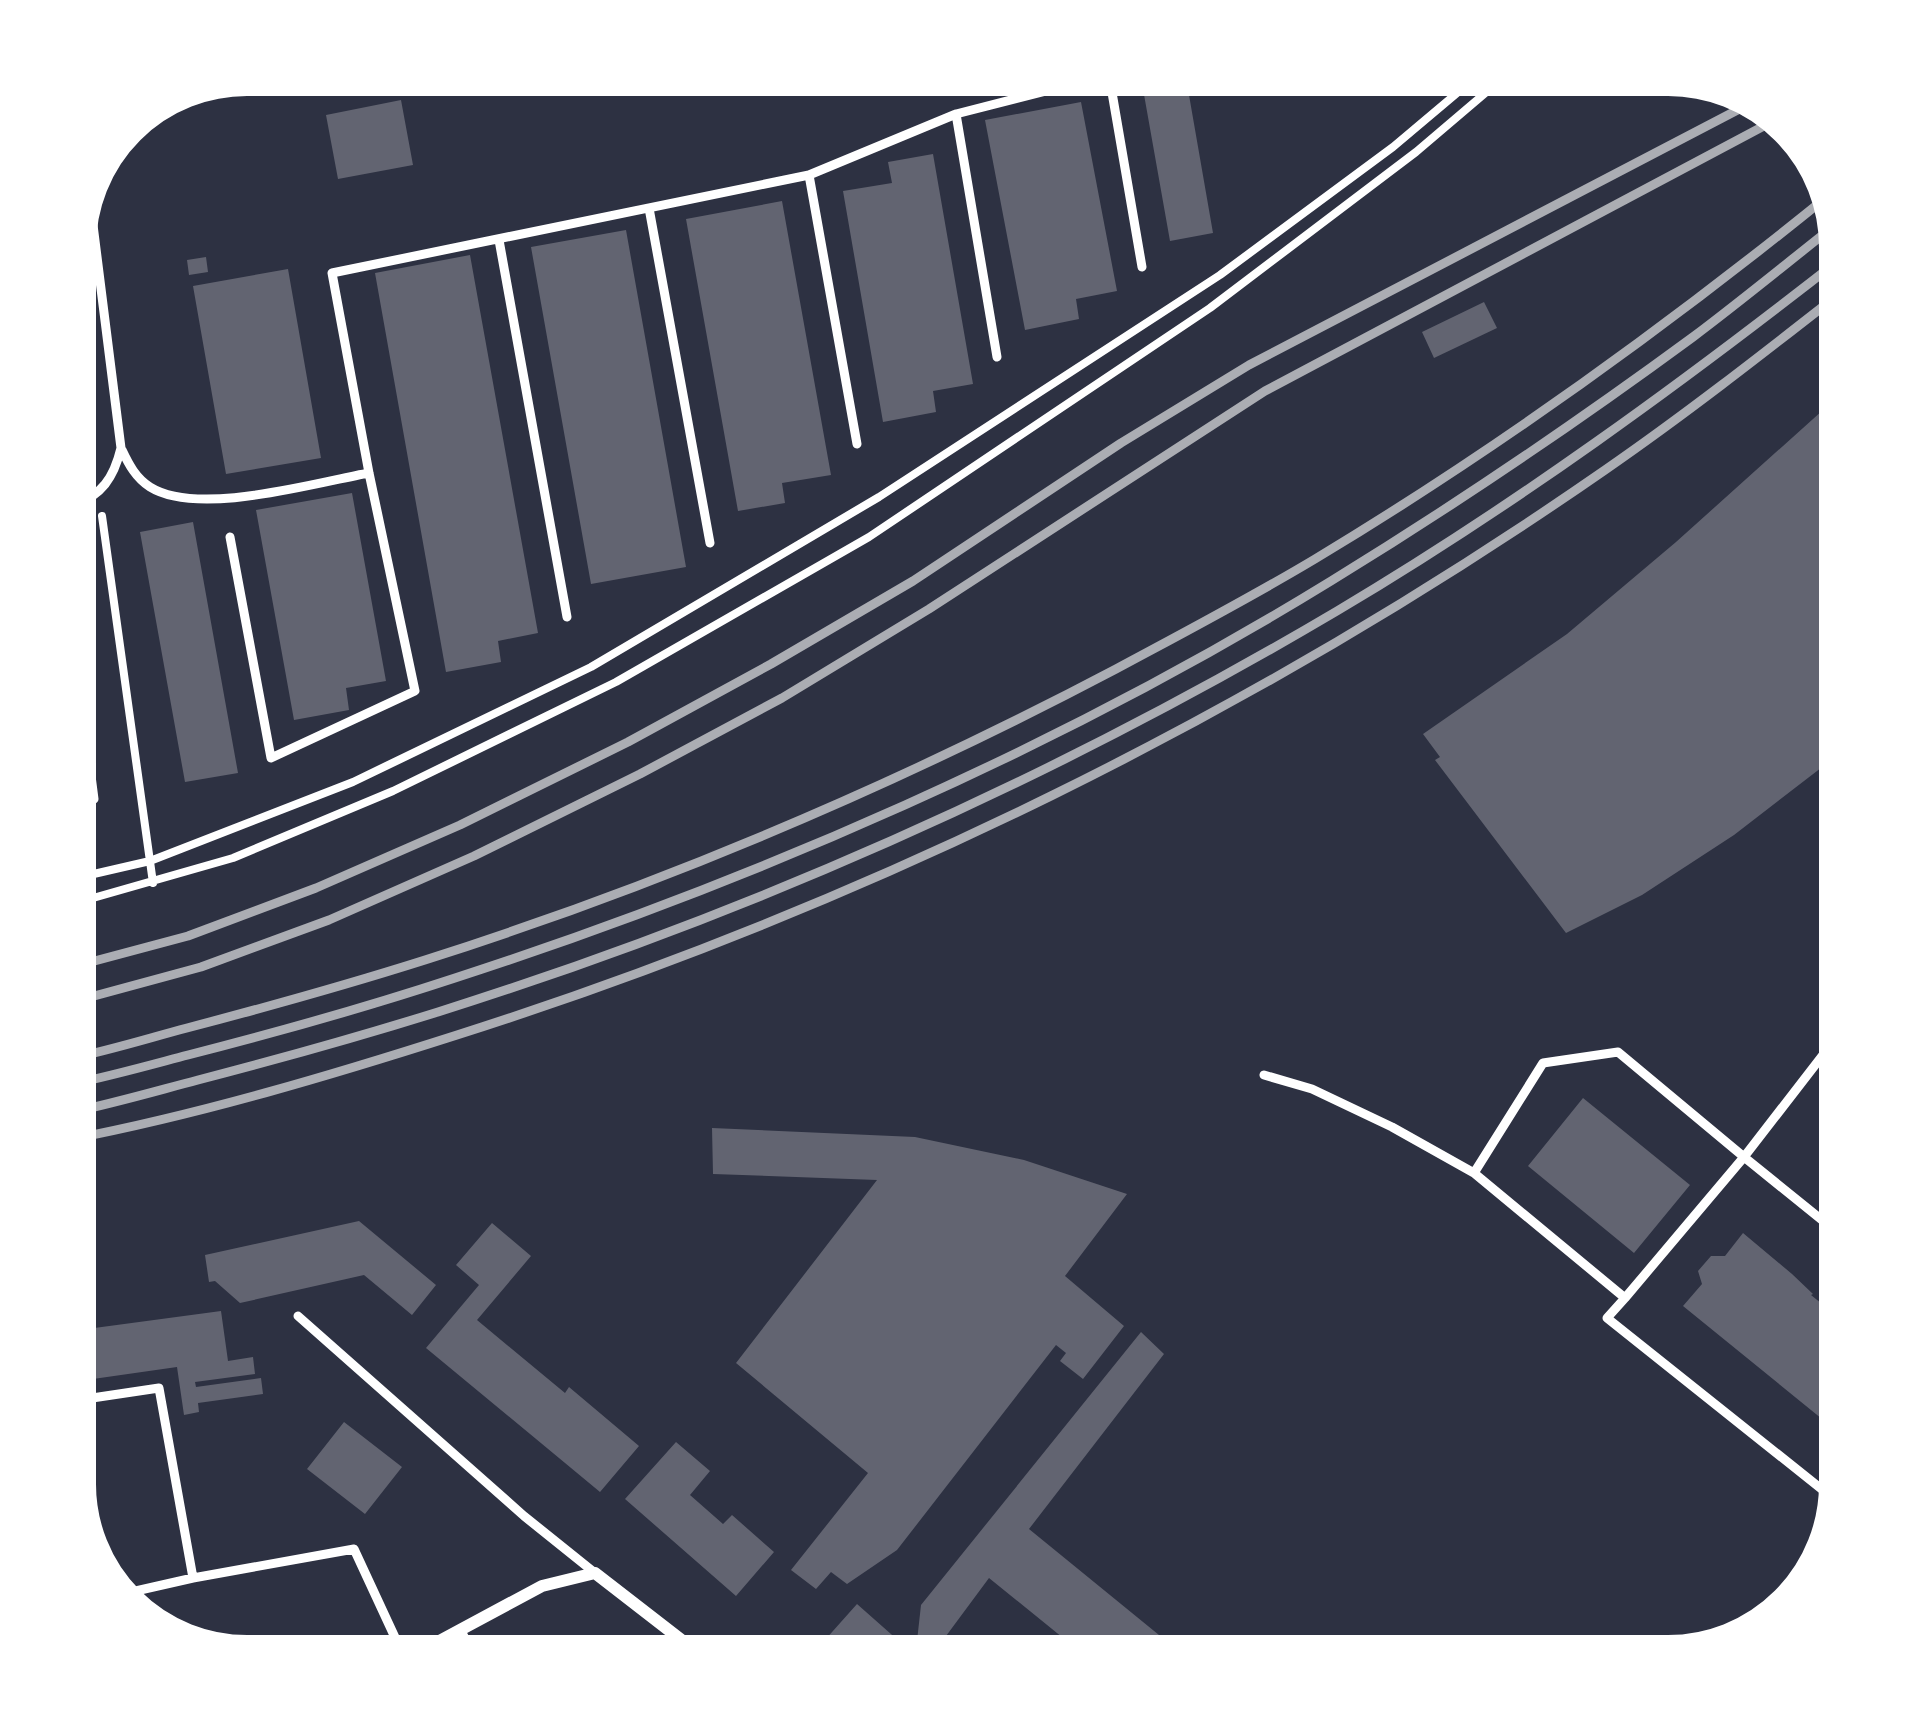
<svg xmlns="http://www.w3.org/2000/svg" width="1915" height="1731" viewBox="0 0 1915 1731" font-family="'IBM Plex Serif',serif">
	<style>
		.building { fill: #626471 }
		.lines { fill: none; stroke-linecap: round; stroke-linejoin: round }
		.path { stroke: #fff; stroke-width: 8 }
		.service { stroke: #fff; stroke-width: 9 }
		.minor { stroke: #fff; stroke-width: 12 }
		.rail { stroke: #abadb3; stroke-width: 9 }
		.rim { fill: none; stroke: #fff; stroke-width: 6 }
	</style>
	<rect width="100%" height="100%" fill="#2d3142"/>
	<!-- building -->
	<path class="building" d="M1140,72H1185L1213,233L1170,241Z
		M401,100L413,165L338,179L326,115Z
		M1081,102L1117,291L1076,299L1079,319L1025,330L985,120Z
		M933,154L973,384L933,391L936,412L883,422L843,191L892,183L888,162Z
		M782,201L831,475L782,483L785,503L738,511L686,219Z
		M626,230L686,567L591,584L531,247Z
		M470,255L538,633L498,641L501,662L446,672L375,273Z
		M206,257L208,272L189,275L187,260Z
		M288,269L321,458L226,474L193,286Z
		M1484,302L1497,328L1434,358L1422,332Z
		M1843,392V751L1734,835L1642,895L1566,933L1435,760L1440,757L1423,734L1567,634L1676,542Z
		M352,493L386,681L346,688L349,710L294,720L256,510Z
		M193,522L238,773L185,782L140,532Z
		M1583,1098L1690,1185L1634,1253L1528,1166Z
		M1843,1102V1135L1827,1121Z
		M712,1128L915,1137L1024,1160L1127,1194L1065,1276L1124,1326L1083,1379L1060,1361L1066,1353L1056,1345L897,1550L847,1584L831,1572L816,1589L791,1570L868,1473L736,1363L877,1180L713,1174Z
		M359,1221L436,1285L412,1315L364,1275L240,1303L215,1281L209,1282L205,1255Z
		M492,1223L531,1256L477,1320L565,1393L569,1387L639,1446L600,1492L426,1348L479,1285L456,1265Z
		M1743,1233L1792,1274L1813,1294L1811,1295L1843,1321V1436L1683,1306L1702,1284L1698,1271L1711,1256H1725Z
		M221,1311L228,1361L253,1357L255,1374L195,1382L196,1387L261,1378L263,1394L198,1403L199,1412L184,1415L177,1367L72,1382V1331Z
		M1141,1332L1164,1354L1029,1529L1159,1635L1139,1659H1089L989,1578L929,1659H915L921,1605Z
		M344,1422L402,1467L365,1514L307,1469Z
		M676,1442L710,1471L690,1495L723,1524L732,1515L774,1552L736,1596L625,1499Z
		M857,1604L900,1642L885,1659H808Z
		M600,1643L620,1659H573Z"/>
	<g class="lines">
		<!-- path -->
		<path class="path" d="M102,516L153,883
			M72,879L150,861L353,782L591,667L879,497L1220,275L1393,147L1482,72
			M72,904L233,858L393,791L616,682L869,537L1210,308L1416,152L1510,72"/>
		<!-- service -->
		<path class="service" d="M956,114L997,357
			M809,175L857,444
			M649,208L710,543
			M499,240L567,617
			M122,450C129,465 136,478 150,487C198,517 314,483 369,473
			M72,506C102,496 114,477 121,448L90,201
			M230,537L271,758L415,691L369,473L332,273L809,175L956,114L1109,75L1142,267
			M72,802L94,799L72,628
			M1264,1075L1312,1089L1392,1127L1474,1173
			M1843,1237L1744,1157L1843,1029
			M1625,1298L1474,1173L1543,1063L1618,1052L1744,1157L1625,1298L1607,1318L1839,1503
			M298,1316L524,1516L595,1573
			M72,1401L159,1388L193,1578
			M118,1595L193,1578L354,1549L405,1659
			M460,1629L476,1659
			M1717,1633L1721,1637"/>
		<!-- minor -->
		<path class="minor" d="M234,77L259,72
			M406,1659L542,1586L595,1573L706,1659"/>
		<!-- rail -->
		<path class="rail" d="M72,967L188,936L316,888L460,825L628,742L771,664L913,581L1121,443L1249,365L1749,104
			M72,1002L201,967L329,920L474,856L640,774L782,698L929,609L1265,391L1779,118
			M72,1058C111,1050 149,1038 187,1028C267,1007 346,985 425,960C664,884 894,786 1116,669C1183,633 1250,598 1315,559C1493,452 1662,330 1823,200
			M72,1084C111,1076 150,1065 188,1055C278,1032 367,1007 455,978C757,880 1061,747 1331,581C1455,505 1576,423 1693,337C1741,301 1787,263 1834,226
			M72,1112C115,1103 156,1091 198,1080C279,1059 358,1037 438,1012C752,913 1053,779 1337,611C1514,506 1681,384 1843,257
			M72,1139C201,1114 332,1075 457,1035C865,905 1252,715 1605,470C1686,414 1765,352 1843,291"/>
	</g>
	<!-- crop -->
	<path d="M0 0H1915V1731H0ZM247 93H1668A154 154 0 0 1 1822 247V1484A154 154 0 0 1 1668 1638H247A154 154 0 0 1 93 1484V247A154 154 0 0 1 247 93Z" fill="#fff" fill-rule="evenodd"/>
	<path class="rim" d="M247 93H1668A154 154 0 0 1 1822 247V1484A154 154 0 0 1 1668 1638H247A154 154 0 0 1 93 1484V247A154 154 0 0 1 247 93Z"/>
</svg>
